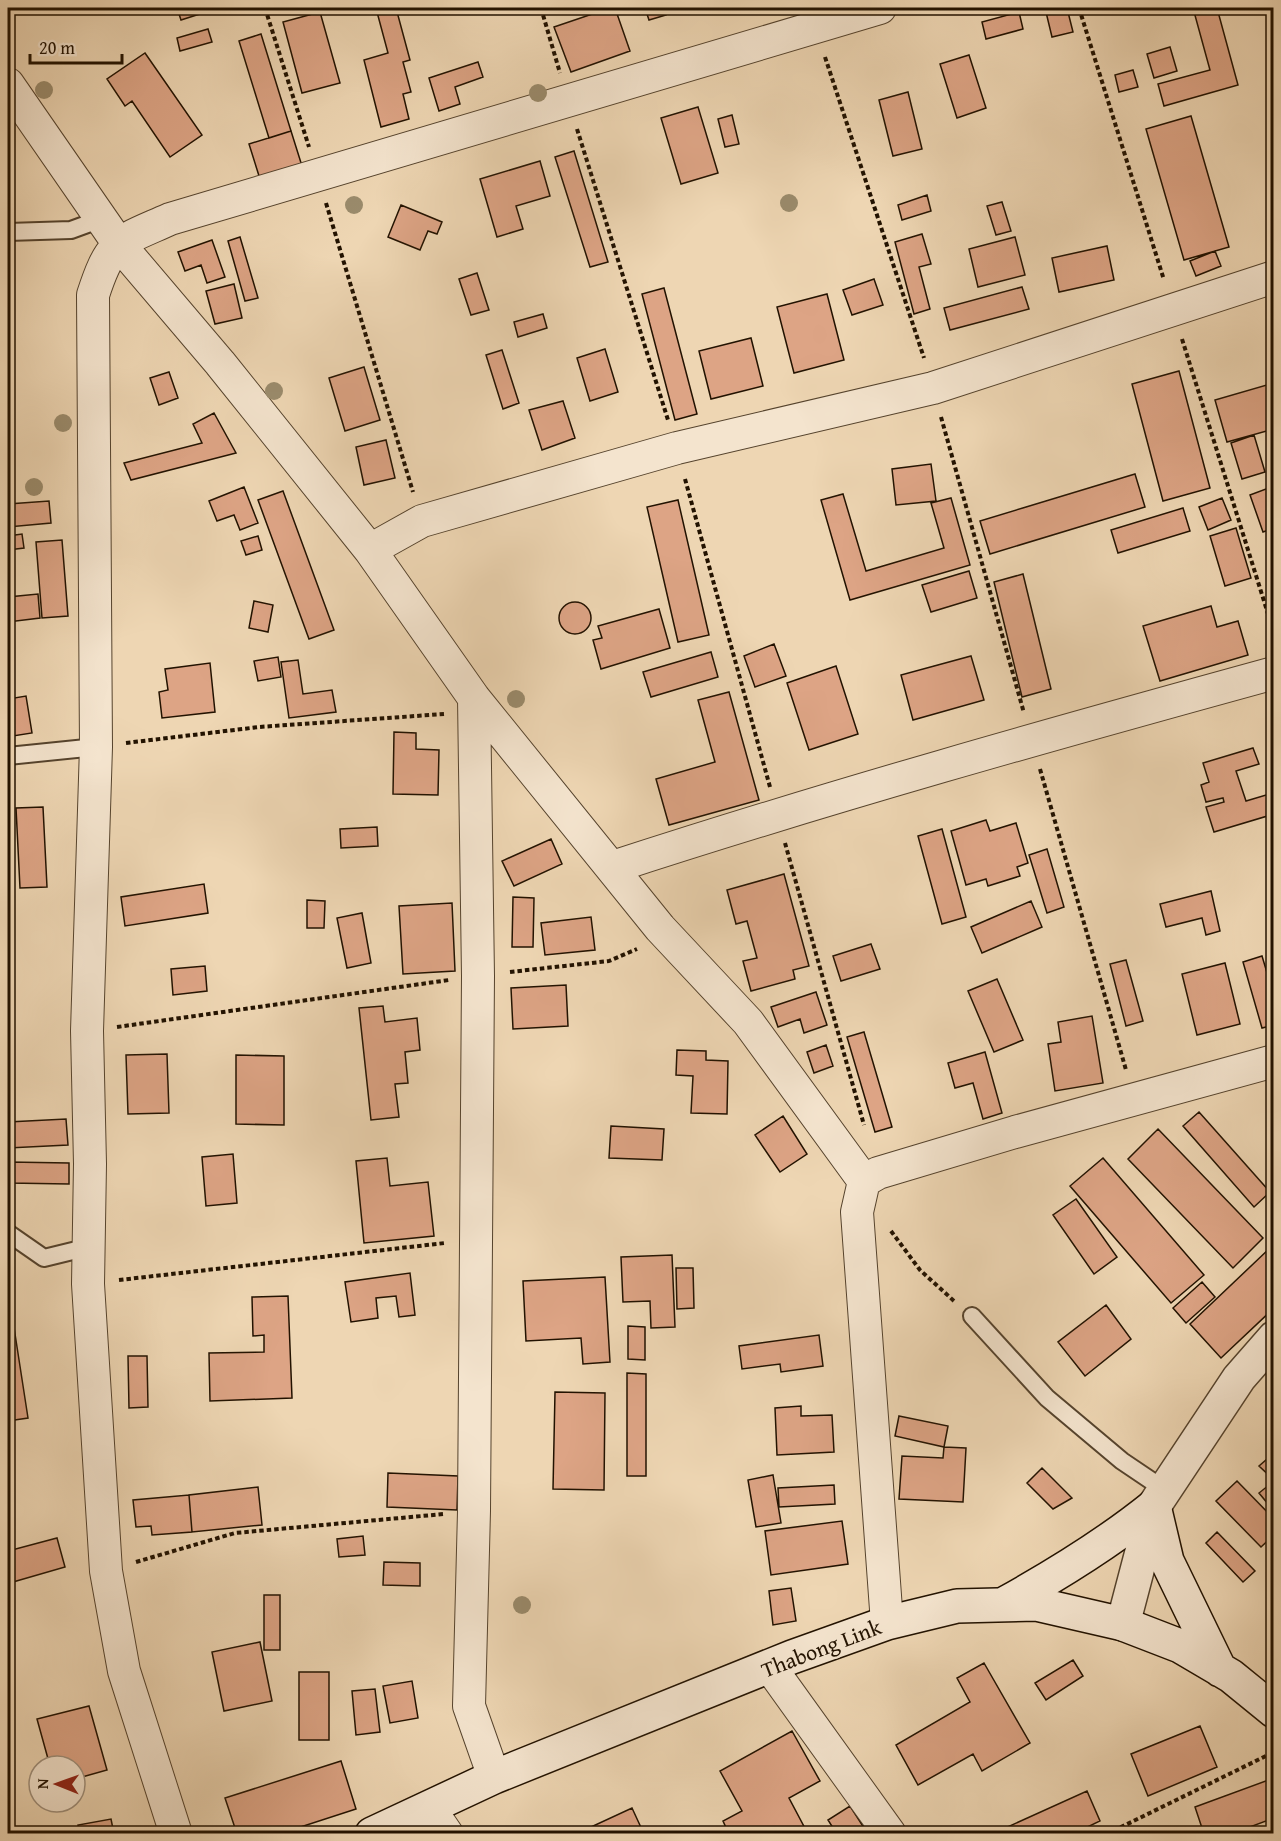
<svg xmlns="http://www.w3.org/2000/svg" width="1281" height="1841" viewBox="0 0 1281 1841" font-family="'Gentium Book Plus',serif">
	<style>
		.building { fill: #dda485; stroke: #221200; stroke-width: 1.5 }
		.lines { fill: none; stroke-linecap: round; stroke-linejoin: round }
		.service-casing { stroke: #55432d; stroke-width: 20 }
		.minor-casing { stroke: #55432d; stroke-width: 34 }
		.tertiary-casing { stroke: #55432d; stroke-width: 36 }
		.secondary-casing { stroke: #221200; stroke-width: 36 }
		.path { stroke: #221200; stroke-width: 4; stroke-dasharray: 4.5 3; stroke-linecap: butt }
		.service { stroke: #f4e4ce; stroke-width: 16 }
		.minor { stroke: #f4e4ce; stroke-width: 32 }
		.tertiary { stroke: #f4e4ce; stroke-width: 33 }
		.secondary { stroke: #f4e4ce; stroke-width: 33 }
		.tree { fill: #9a8b6c }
		.labels { text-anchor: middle; stroke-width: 4.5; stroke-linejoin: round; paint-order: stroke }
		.street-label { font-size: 22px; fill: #221200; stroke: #f4e4ce }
	</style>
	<rect width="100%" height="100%" fill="#eed6b3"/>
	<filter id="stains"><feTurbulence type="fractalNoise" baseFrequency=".00333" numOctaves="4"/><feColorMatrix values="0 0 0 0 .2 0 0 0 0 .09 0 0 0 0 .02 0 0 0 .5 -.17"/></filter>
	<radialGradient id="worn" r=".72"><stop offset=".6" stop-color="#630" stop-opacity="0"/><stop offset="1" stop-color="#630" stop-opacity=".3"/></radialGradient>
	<!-- building -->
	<path class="building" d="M177,8H204L206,12L181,20Z
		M396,8L410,60L403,62L411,92L403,94L409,119L381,127L364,60L388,53L377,12Z
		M610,8H615L630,51L571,72L554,27Z
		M645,8H664L666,15L649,20Z
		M1045,8H1067L1073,32L1052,37Z
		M1193,8H1217L1238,85L1164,106L1158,84L1210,70Z
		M320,12L340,83L302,93L283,22Z
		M1019,12L1023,29L986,39L982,22Z
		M208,29L212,42L180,51L177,38Z
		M261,34L291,131L269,138L239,41Z
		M1170,47L1177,71L1154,78L1147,54Z
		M145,53L202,135L170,157L132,101L125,106L107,79Z
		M969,55L986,108L957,118L940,64Z
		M478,62L483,77L455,87L460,104L439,111L429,78Z
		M1133,70L1138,87L1119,92L1115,75Z
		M908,92L922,149L893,156L879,100Z
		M698,107L718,173L681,184L661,118Z
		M732,115L739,144L725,147L718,119Z
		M1191,116L1229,247L1184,260L1146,129Z
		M291,131L302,166L260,179L249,144Z
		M574,151L608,262L590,267L555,157Z
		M540,161L550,196L516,206L523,229L497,237L480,179Z
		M927,195L931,211L902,220L898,205Z
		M1002,202L1011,231L996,235L987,206Z
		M401,205L442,222L437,234L428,231L420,250L388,237Z
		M922,234L931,264L919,267L930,309L914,314L895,242Z
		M240,237L258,298L245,301L228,241Z
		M1015,237L1025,275L978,287L969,249Z
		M212,240L225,277L207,283L201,265L185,271L178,252Z
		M1107,246L1114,280L1059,292L1052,258Z
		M1215,251L1221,266L1196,276L1190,261Z
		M477,273L489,310L471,315L459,279Z
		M874,279L883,305L852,315L843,290Z
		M234,284L242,318L215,324L206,291Z
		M1022,287L1029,309L950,330L944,308Z
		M664,288L697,414L675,420L642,294Z
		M827,294L844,360L794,373L777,307Z
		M543,314L547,328L518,337L514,322Z
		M751,338L763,386L711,399L699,351Z
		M605,349L618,392L590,401L577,358Z
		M502,350L519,403L503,409L486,355Z
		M364,367L380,420L345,431L329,378Z
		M1179,371L1210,488L1163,501L1132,384Z
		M169,372L178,398L159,405L150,378Z
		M1274,383V429L1227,442L1215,400Z
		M563,401L575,438L542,450L529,410Z
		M214,413L236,453L131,480L124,463L202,443L193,424Z
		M1254,435L1265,472L1242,479L1231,443Z
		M386,440L395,478L364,485L356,447Z
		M931,464L936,501L896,505L892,469Z
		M1135,474L1145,507L990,554L980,521Z
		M1274,486V528L1263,532L1250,495Z
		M244,487L258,523L240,530L234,515L217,521L209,501Z
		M283,491L334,630L309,639L258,500Z
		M843,494L866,571L944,548L931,503L951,498L970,565L850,600L821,500Z
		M1222,498L1231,520L1208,530L1199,507Z
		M678,500L709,635L678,642L647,507Z
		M49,501L51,523L8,527V504Z
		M1183,508L1190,531L1118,553L1111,530Z
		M1236,528L1251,578L1225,586L1210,536Z
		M22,534L24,548L8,550V536Z
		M258,536L262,550L246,555L241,541Z
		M62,540L68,616L42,618L36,542Z
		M969,571L977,598L931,612L922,585Z
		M1023,574L1051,689L1022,697L994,582Z
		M38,594L40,618L8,622V597Z
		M254,601L273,605L268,632L249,628Z
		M559 618a16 16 0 1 1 32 0a16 16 0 1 1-32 0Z
		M1211,606L1217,627L1238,621L1248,655L1160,681L1143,626Z
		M659,609L670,648L601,669L593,640L602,638L598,626Z
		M774,644L786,676L755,687L744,656Z
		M711,652L718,677L651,697L643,672Z
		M971,656L984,700L913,720L901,675Z
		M278,657L281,677L258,681L254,661Z
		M298,660L303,694L332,690L336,712L289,718L281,662Z
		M210,663L215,712L162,718L159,692L168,690L165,669Z
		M836,666L858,734L809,750L787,683Z
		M729,692L759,800L669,825L656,779L715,762L698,700Z
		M26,696L32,733L13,736L8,699Z
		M394,732L416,733V749L439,750L438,795L393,794Z
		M1253,748L1259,764L1236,771L1246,801L1273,793L1274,814L1214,832L1206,807L1224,802L1223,798L1206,802L1201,785L1209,782L1203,763Z
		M43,807L47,887L20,888L16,808Z
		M986,820L990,831L1016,823L1028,863L1017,867L1020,876L988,886L986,879L966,885L951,831Z
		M377,827L378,846L341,848L340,829Z
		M942,829L966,917L942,924L918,836Z
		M551,839L562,864L514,886L502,861Z
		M1047,849L1064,907L1047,913L1029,855Z
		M784,874L809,966L793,970L795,979L751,991L743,961L757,958L747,921L736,924L727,890Z
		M204,884L208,913L125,926L121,897Z
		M1211,891L1220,931L1206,935L1202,918L1166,927L1160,904Z
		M513,897L534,898L533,947H512Z
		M307,900L325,901L324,928H307Z
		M1031,901L1042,927L982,953L971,927Z
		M452,903L455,971L403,974L399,906Z
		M362,913L371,963L347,968L337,918Z
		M591,917L595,950L545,955L541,923Z
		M871,944L880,969L841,981L833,956Z
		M1262,956L1274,996V1025L1262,1028L1243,962Z
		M1126,960L1143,1021L1126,1026L1110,964Z
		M1225,963L1240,1024L1197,1035L1182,974Z
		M205,966L207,991L173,995L171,969Z
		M997,979L1023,1040L994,1052L968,991Z
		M566,985L568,1026L513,1029L511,988Z
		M816,992L827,1025L804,1033L800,1019L778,1027L771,1007Z
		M383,1006L385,1022L417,1018L420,1050L405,1052L408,1083L395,1084L399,1117L371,1120L359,1008Z
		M1092,1016L1103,1083L1055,1091L1048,1044L1061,1042L1058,1022Z
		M864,1032L892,1127L875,1132L847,1037Z
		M826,1045L833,1066L814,1073L807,1052Z
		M677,1050L706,1051V1060L728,1061L727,1114L691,1113L693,1076L676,1075Z
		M985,1052L1002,1113L983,1119L973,1083L955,1088L948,1063Z
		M167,1054L169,1113L128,1114L126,1055Z
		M236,1055L284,1056V1125L236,1124Z
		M1199,1112L1270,1192L1254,1207L1183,1126Z
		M783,1116L807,1154L780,1172L755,1135Z
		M66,1119L68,1145L8,1148V1122Z
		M611,1126L664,1129L662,1160L609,1158Z
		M1158,1129L1263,1238L1233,1268L1128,1159Z
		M233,1154L237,1203L206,1206L202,1157Z
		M387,1158L390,1186L428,1182L434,1236L364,1243L356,1161Z
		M1103,1158L1204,1275L1171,1303L1070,1186Z
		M8,1162L69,1163V1184L8,1183Z
		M1076,1199L1117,1257L1094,1274L1053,1215Z
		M1271,1247L1274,1250V1308L1221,1358L1190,1324Z
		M672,1255L675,1327L651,1328L650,1301L623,1302L621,1257Z
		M676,1268H693L694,1308L677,1309Z
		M410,1273L415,1315L399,1317L396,1296L376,1298L378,1318L351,1322L345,1282Z
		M605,1277L610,1362L583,1364L581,1338L526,1341L523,1281Z
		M1202,1282L1215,1297L1186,1323L1173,1308Z
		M288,1296L292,1398L210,1401L209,1353L264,1352V1335L253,1336L252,1297Z
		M1106,1305L1131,1339L1085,1376L1058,1342Z
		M11,1308L28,1418L8,1421V1309Z
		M628,1326L645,1327V1360L628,1359Z
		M819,1335L823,1366L781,1372L780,1364L742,1369L739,1346Z
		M128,1356H147L148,1407L129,1408Z
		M627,1373L646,1374V1476H627Z
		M555,1392L605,1393L604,1490L553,1489Z
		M801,1406V1416L832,1415L834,1452L777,1455L775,1408Z
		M899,1416L948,1426L944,1447L895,1436Z
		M944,1447L966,1448L963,1502L899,1499L902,1456L943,1458Z
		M1274,1453V1480L1259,1466Z
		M1042,1468L1072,1498L1053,1509L1027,1483Z
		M388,1473L458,1476L457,1510L387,1507Z
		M773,1475L781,1523L756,1527L748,1480Z
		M1237,1481L1274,1519V1535L1261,1547L1216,1501Z
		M1274,1481V1509L1273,1510L1259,1493Z
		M834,1485L835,1504L779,1507L778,1488Z
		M258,1487L262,1525L192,1532L189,1495Z
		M189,1495L192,1532L152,1535L151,1526L136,1527L133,1500Z
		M842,1521L848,1564L771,1575L765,1531Z
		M1217,1532L1255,1571L1243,1582L1206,1543Z
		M363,1536L365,1555L339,1557L337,1539Z
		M57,1538L65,1567L13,1582L8,1551Z
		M384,1562L420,1563V1586L383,1585Z
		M791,1588L796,1621L773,1625L769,1591Z
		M264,1595H280V1650H264Z
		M260,1642L272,1701L224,1711L212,1652Z
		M1073,1660L1083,1676L1046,1700L1035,1683Z
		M984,1663L1030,1743L982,1771L973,1754L918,1785L896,1745L970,1702L957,1678Z
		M299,1672H329V1740H299Z
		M412,1681L418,1718L390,1723L383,1686Z
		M375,1689L380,1732L356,1735L352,1691Z
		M89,1706L107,1770L75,1779V1766H50L37,1719Z
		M1200,1726L1217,1767L1148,1796L1131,1754Z
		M792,1731L820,1781L789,1798L808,1834H729L723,1821L742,1811L720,1771Z
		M341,1761L356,1809L279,1834H237L225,1798Z
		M1274,1778V1818L1231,1834H1204L1195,1807Z
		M1087,1791L1100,1821L1073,1834H992Z
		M850,1806L868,1834H830L835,1831L828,1820Z
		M632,1808L644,1834H578V1833Z
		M111,1819L114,1834H80L78,1825Z"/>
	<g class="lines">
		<!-- service casing -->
		<g class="service-casing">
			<path id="service" d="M8,232L71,230L101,219
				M8,756L96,747
				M8,1233L44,1258L89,1247
				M972,1316L1047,1398L1122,1461L1165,1490"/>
		</g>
		<!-- minor casing -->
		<g class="minor-casing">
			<path id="minor" d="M8,84L118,243L220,363L370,550L474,698L660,928L748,1022L864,1181L857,1212L887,1623
				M370,550L422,521L677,448L933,388L1274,277
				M474,698L478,976L474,1511L469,1706L494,1777
				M613,867C831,796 1052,734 1274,673
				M864,1181L878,1173L1015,1132L1274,1061
				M770,1667L890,1834
				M430,1809L447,1834
				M176,1834L124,1671L106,1571L88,1284L90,1164L87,1031L96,747L93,295C111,239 119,242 170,219L880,8"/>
		</g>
		<!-- tertiary casing -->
		<g class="tertiary-casing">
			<path id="tertiary" d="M1123,1624L1154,1506L1239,1378L1274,1338"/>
		</g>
		<!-- secondary casing -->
		<g class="secondary-casing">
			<path id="secondary" d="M1004,1604C1058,1574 1107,1544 1154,1506L1167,1561L1220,1670
				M372,1834L494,1777L792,1657L887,1623L957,1606L1036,1604L1123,1624L1180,1646L1231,1676L1274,1711"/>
		</g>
		<!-- path -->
		<path class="path" d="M265,8L309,147
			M541,8L560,73
			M1079,8L1164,280
			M825,57L924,358
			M577,129L668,420
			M326,203L413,492
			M1182,339L1274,633
			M941,417L1024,713
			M685,479L770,787
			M126,743L259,727L444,714
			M1040,769L1126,1070
			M785,843L864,1125
			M510,972L609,961L637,949
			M117,1027L449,980
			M891,1231L920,1270L954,1301
			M119,1280L445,1243
			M136,1562L235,1533L444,1514
			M1107,1834L1274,1752"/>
		<!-- service -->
		<use href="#service" class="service"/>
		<!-- minor -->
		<use href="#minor" class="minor"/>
		<!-- tertiary -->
		<use href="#tertiary" class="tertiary"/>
		<!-- secondary -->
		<use href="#secondary" class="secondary"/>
	</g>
	<!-- trees -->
	<g class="tree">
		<circle cx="44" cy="90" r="9"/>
		<circle cx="538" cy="93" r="9"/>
		<circle cx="789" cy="203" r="9"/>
		<circle cx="354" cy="205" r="9"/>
		<circle cx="274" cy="391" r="9"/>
		<circle cx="63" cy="423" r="9"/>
		<circle cx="34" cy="487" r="9"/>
		<circle cx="516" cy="699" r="9"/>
		<circle cx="522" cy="1605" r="9"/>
	</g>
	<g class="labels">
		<!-- street labels -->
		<g class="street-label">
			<text transform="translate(821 1648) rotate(-21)" y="8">Thabong Link</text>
		</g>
	</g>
	<!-- margin -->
	<rect width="1281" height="1841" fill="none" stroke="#eed6b3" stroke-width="30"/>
	<rect x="9" y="9" width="1263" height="1823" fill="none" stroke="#221200" stroke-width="3"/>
	<rect x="15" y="15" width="1251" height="1811" fill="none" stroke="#221200" stroke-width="1.5"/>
	<!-- north arrow -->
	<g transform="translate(57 1784) rotate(271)"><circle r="28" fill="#f4e4ce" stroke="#a0907c" stroke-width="1.5"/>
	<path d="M0-4.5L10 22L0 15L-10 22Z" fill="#8f2418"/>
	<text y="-9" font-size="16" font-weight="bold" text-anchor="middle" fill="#221200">N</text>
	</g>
	<!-- scale -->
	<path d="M30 54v9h92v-9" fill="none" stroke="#221200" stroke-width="3"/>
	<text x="39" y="54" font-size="18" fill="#221200" stroke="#f4e4ce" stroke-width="4.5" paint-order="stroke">20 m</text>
	<rect width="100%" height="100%" filter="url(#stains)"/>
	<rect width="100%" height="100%" fill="url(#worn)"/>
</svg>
